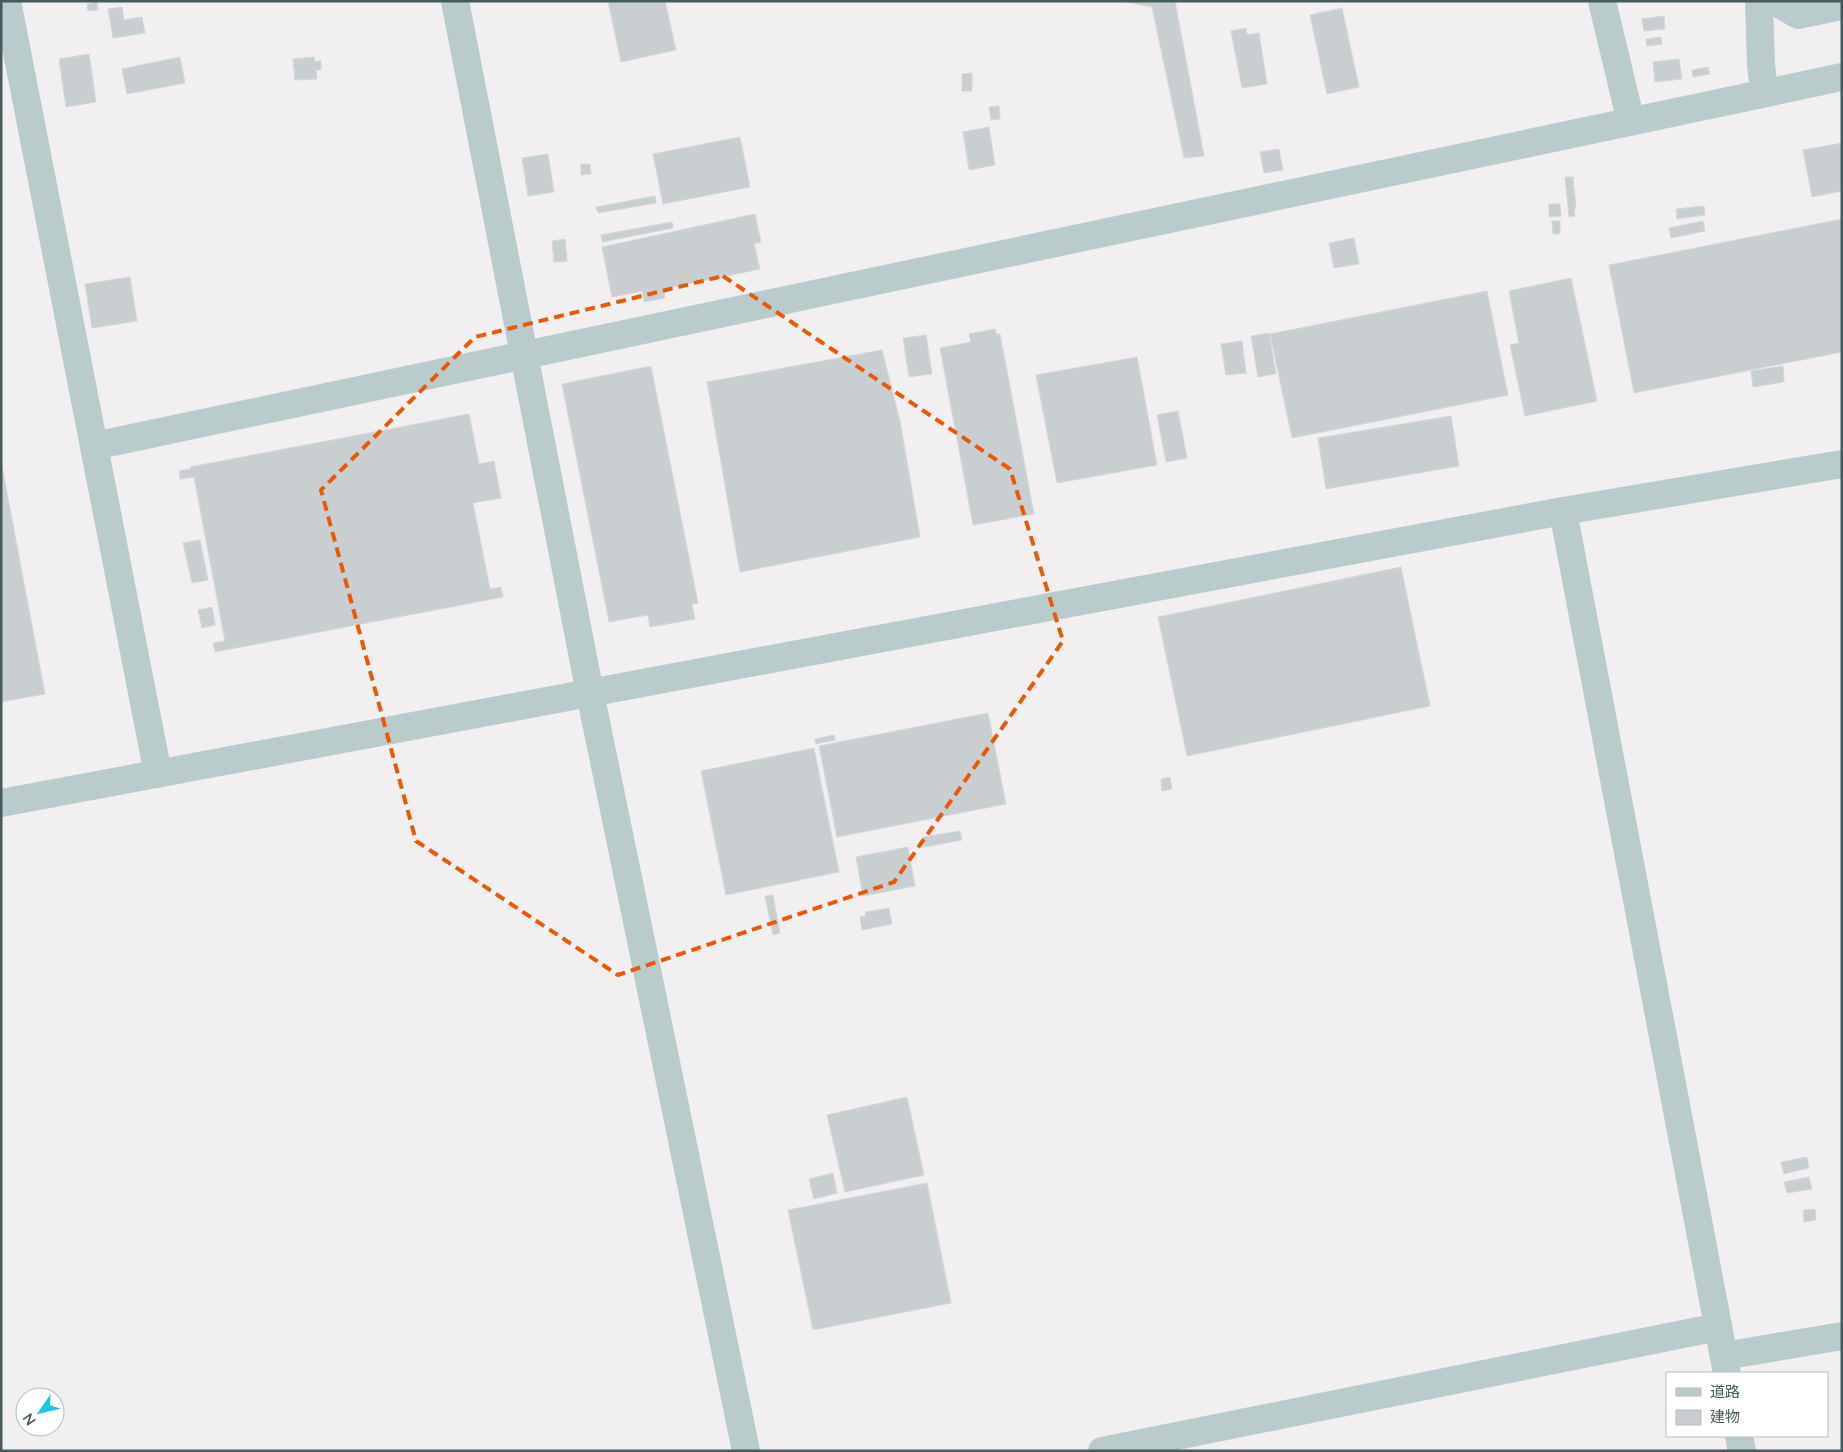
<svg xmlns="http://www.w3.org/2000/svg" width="1843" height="1452" viewBox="0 0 1843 1452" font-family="Lato,'Noto Sans JP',sans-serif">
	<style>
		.building { fill: #c9cfd1; stroke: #d3d8da }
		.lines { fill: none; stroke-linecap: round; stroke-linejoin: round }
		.minor { stroke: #bacbcc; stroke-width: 28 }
		.marked { fill: none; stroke: #e8590c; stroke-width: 4; stroke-dasharray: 10 6; stroke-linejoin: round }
	</style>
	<rect width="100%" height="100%" fill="#f1eff0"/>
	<!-- building -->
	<path class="building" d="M608,1H665L676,50L621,62Z
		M1122,1H1175L1204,156L1184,158L1152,7Z
		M97,2L98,10L88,11L87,4Z
		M122,7L124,20L142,17L145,33L113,38L108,9Z
		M1342,8L1359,87L1327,94L1310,15Z
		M1664,16L1665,29L1644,31L1642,19Z
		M1246,28L1247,35L1259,33L1267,84L1242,88L1231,31Z
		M1661,37L1662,44L1647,46L1646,39Z
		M89,54L96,102L66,107L59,59Z
		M180,57L185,83L127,94L122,69Z
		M314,57L315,62L321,61V70H316L317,79L295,80L293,59Z
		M1679,59L1682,79L1655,82L1653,62Z
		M1708,67L1710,74L1693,77L1692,70Z
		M972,73V91H962V74Z
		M999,106L1000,119L991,120L989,107Z
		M989,127L995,165L969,170L963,132Z
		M740,137L750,187L663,204L653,154Z
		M1842,143V191L1812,197L1803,150Z
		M1279,149L1283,170L1264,173L1260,152Z
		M548,154L554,192L528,196L522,158Z
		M581,164H590L591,174L581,175Z
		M1565,177H1573L1576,209H1574L1575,216L1569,217Z
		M655,196L656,203L598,213L596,207Z
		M1549,204H1560L1561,216L1549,217Z
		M1704,206L1705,215L1677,219L1676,209Z
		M755,214L761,242L754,244L760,269L664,289L665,298L644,302L642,291L612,297L602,247Z
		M1842,219V352L1634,393L1609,265Z
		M1552,221H1560V234H1553Z
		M1703,221L1705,231L1671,238L1669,228Z
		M672,222L673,228L602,242L601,235Z
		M1354,238L1359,264L1334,268L1329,243Z
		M565,239L567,261L554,262L552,241Z
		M130,277L137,321L92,328L85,284Z
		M1571,278L1597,401L1525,416L1510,345L1519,343L1509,291Z
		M1487,291L1508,395L1292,438L1270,334Z
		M995,329L996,334H1000L1034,514L973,525L940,348L971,342L969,334Z
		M1269,333L1276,374L1258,377L1251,336Z
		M926,335L932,374L909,377L903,338Z
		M1242,341L1246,373L1226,375L1221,344Z
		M882,350L900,421L920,537L740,572L707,382Z
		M1137,357L1157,465L1057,483L1036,375Z
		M651,366L698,603L692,604L695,619L650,627L648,615L609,622L562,384Z
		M1783,366L1784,382L1753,387L1751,371Z
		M1178,411L1187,458L1166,462L1157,415Z
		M469,414L479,464L494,461L501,498L473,503L490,589L501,587L503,597L215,652L213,643L225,641L194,477L180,479L179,471L191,469L190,467Z
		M1451,416L1459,466L1326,489L1318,438Z
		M1,461L45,694L1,702Z
		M200,540L208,580L192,583L183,543Z
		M1401,567L1430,706L1187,756L1158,617Z
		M212,607L215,625L202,628L198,610Z
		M988,713L1006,804L837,837L819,746Z
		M834,735L835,740L816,744L815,739Z
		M814,748L839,872L726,895L701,771Z
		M1170,777L1172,789L1162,791L1161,779Z
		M960,831L962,840L925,847L923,837Z
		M908,847L915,886L863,896L856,857Z
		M773,895L780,933L773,935L765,896Z
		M889,908L892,924L862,930L860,917L866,916L865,912Z
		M907,1097L924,1175L845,1192L827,1115Z
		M1807,1157L1809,1168L1784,1174L1781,1162Z
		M833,1173L837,1193L814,1199L809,1179Z
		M1809,1177L1812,1189L1787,1193L1784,1182Z
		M927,1183L951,1303L813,1330L788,1210Z
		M1815,1209L1816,1220L1804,1222L1803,1210Z"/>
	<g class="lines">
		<!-- minor -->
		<path class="minor" d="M7,1L158,774
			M455,1L590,693L746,1451
			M1602,1L1631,122
			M1759,1L1761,64L1764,93
			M1774,1L1798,15L1842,6
			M94,446L1842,77
			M1563,511L1842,464
			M1,803L1563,511L1727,1373
			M1724,1356L1842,1336
			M1739,1436L1742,1451
			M1102,1451L1718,1327"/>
	</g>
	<!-- marked area -->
	<path class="marked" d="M723,276L1010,469L1063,641L894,882L618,975L416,841L321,490L475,337Z"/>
	<!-- border -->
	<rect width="1843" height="1452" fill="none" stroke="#475b5c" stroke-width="5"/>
	<!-- legend -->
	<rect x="1666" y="1372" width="162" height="65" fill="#ffffff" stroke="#b5bdbe"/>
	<rect x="1676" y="1388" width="25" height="8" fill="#bacbcc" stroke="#b5bdbe"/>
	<text x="1710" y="1397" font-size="15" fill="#475b5c">道路</text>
	<rect x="1676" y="1410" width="25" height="15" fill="#c9cfd1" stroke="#b5bdbe"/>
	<text x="1710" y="1422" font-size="15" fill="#475b5c">建物</text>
	<!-- north arrow -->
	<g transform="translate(40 1412) rotate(236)"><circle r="24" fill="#ffffff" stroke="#b5bdbe"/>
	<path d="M0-4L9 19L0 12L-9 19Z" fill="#1ac7e0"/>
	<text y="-8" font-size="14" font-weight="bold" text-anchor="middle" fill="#475b5c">N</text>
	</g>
</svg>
